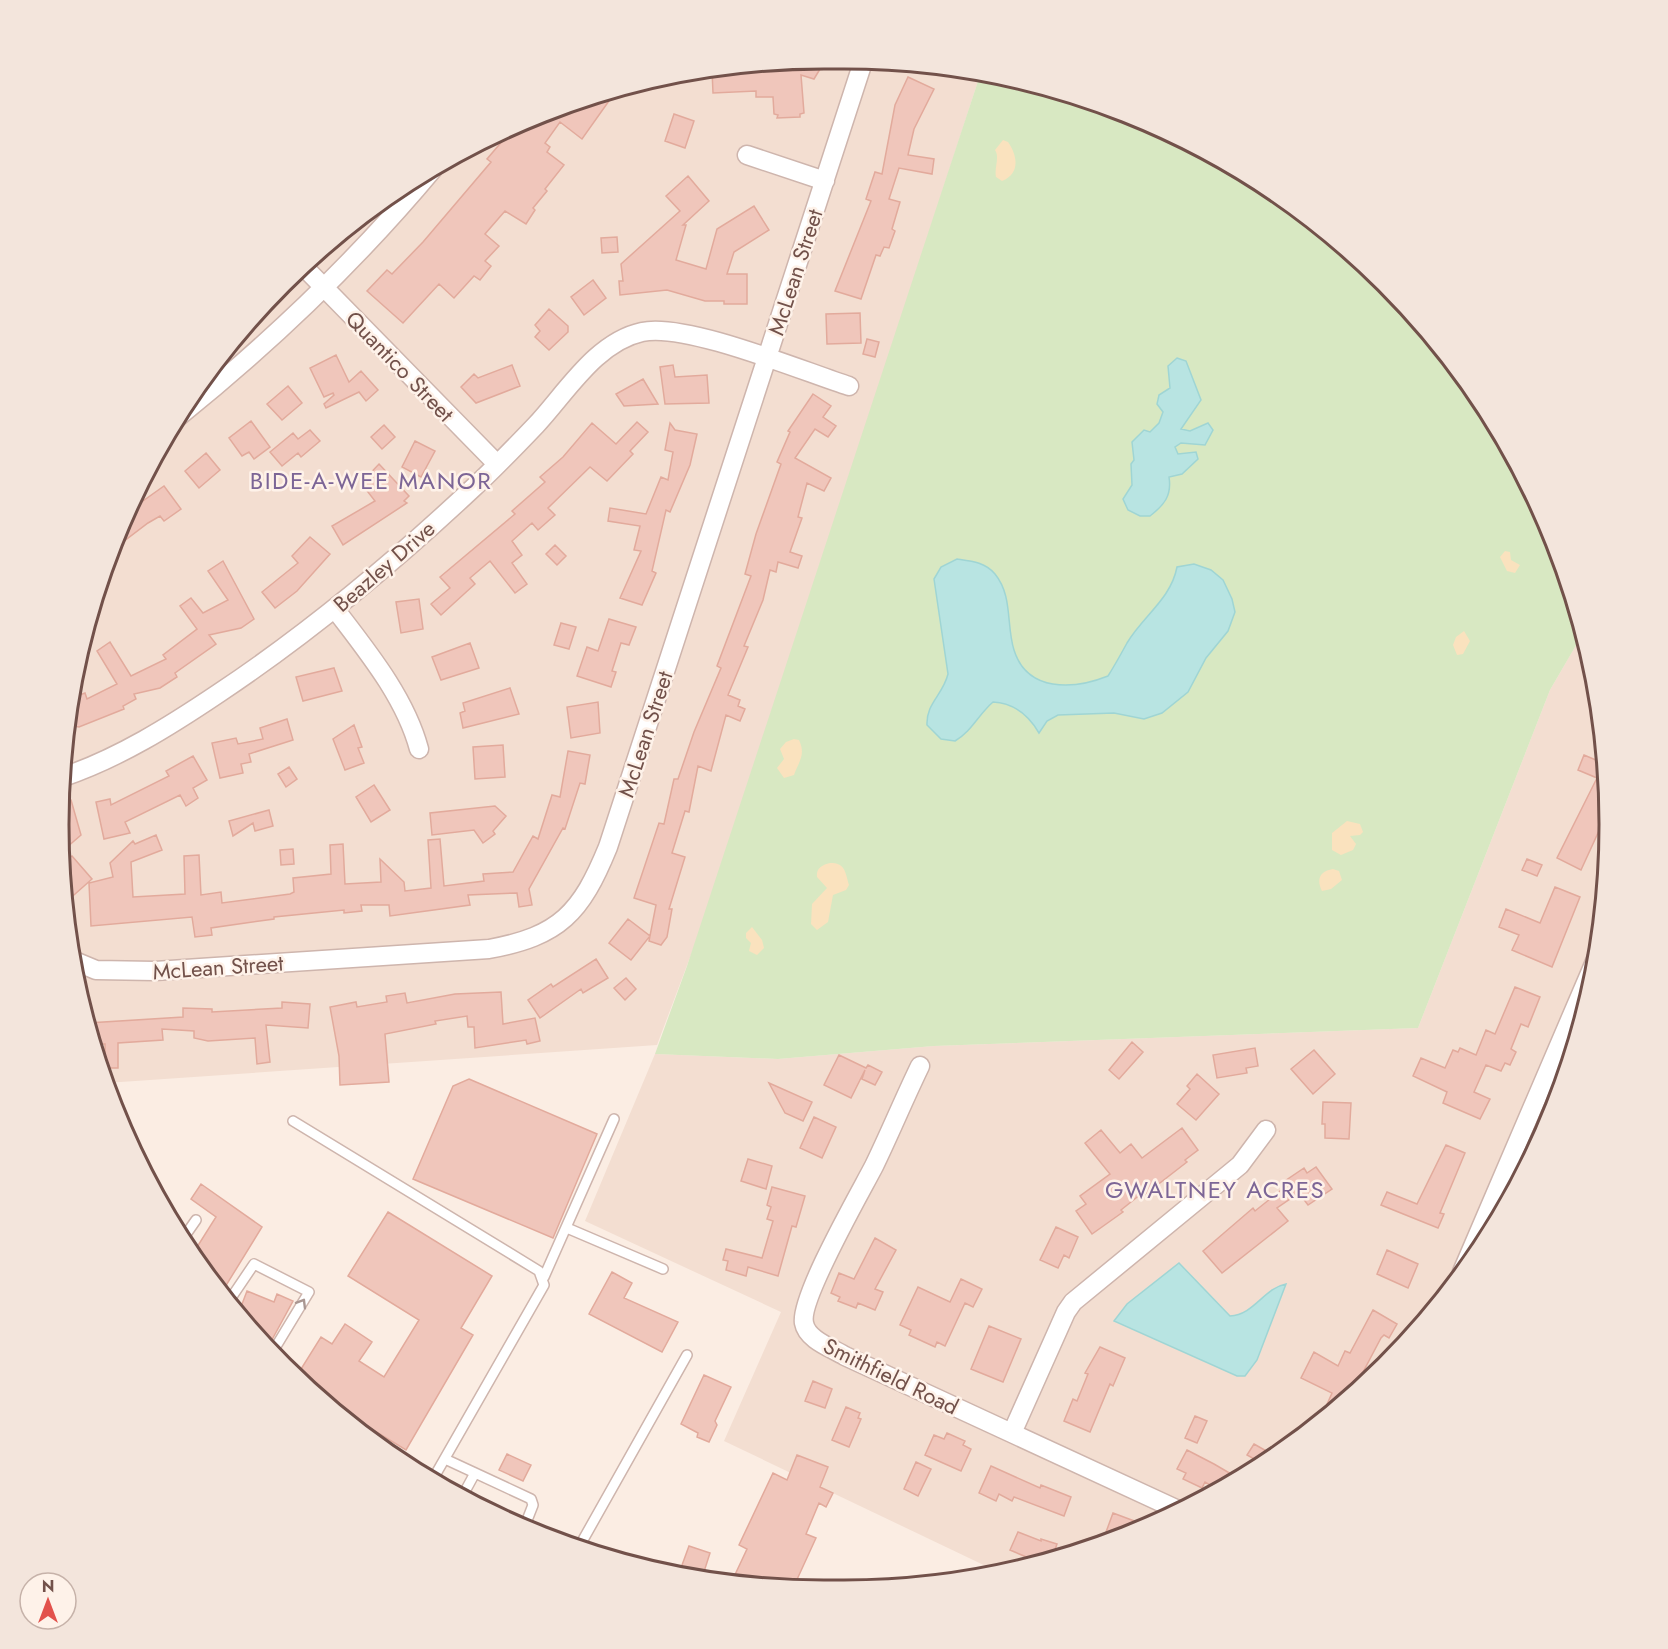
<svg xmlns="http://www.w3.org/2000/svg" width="1668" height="1649" viewBox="0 0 1668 1649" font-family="Jost,sans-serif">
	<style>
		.residential { fill: #f3ded1 }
		.green { fill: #d8e8c2 }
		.sand { fill: #fae2be }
		.water { fill: #b8e4e2; stroke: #9fd5d4; stroke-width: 1.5 }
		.building { fill: #f0c6bb; stroke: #e2aa9c; stroke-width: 1.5 }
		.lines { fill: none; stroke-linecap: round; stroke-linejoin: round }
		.service-casing { stroke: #ceb5ad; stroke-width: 12 }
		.minor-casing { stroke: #ceb5ad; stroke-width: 21 }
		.service { stroke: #fff; stroke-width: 9 }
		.minor { stroke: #fff; stroke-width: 18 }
		.oneway { stroke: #aa9792 }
		.labels { text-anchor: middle; stroke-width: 5; stroke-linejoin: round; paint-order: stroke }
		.street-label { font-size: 22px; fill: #72514a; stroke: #fef2e9 }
		.neighbourhood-label { font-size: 24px; letter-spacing: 1.5px; fill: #7c6596; stroke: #fef2e9 }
		.rim { fill: none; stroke: #72514a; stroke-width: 3 }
	</style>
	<rect width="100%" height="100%" fill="#fbede3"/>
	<!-- residential -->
	<path class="residential" d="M825,59L981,72L718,883L657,1045L106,1083L73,974L59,825L73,675L117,532L187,399L283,283L399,188L531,117L675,73Z
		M1579,640L1586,647L1595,675L1609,824L1595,974L1551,1117L1481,1250L1385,1366L1269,1461L1137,1532L993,1576H989L992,1569L724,1441L781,1312L585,1221L655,1054L778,1059L934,1046L1418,1028L1550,690Z"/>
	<!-- green -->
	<path class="green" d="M981,72L993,73L1136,117L1269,187L1385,283L1480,399L1551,531L1582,635L1550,690L1418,1028L934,1046L778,1059L655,1054L687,966Z"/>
	<!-- sand -->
	<path class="sand" d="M1003,140L1008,142C1018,156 1020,174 1002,181L996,177C994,168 1000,157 995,150Z
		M1505,551L1510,552L1511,560L1520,565L1515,573L1507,571L1500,557Z
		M1464,631L1470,641L1463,654L1457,655L1453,645L1456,637Z
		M794,739L799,740C806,755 799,761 794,775L784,778L777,768L784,759L780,749L786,742Z
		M1347,821L1360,824L1363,832L1360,835L1350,836L1356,844L1353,850L1341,855L1332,850V833Z
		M830,863C845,863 845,871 849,885L846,890L833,895L828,922L817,930L811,924L812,904L827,888L817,877C816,868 822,865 830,863Z
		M1333,869L1339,871L1342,880L1331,889L1322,891C1316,879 1320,871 1333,869Z
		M752,927L762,940L764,948L757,955L749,951L751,943L746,938V933Z"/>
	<!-- water -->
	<path class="water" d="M1177,358L1186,361L1201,400L1181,429L1190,431L1208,423L1213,430L1205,445L1181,443L1175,447L1178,454L1196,452L1198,459L1182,474L1169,477C1172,496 1164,505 1150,516H1140L1128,510L1123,499L1132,485L1131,464L1134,460L1132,442L1144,430L1150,432L1159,423L1163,412L1157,404L1159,395L1170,388L1168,366Z
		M957,559C971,561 985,562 995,574C1013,596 1006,625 1014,650C1027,692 1073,690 1108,676C1115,665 1121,654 1127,643C1143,616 1171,599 1177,567L1194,564L1211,570L1223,580L1232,599L1235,612L1228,631L1206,658L1188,692L1162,713L1144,719L1114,713L1058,715L1047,721L1039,733C1029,716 1014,703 993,702C978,715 972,731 955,741L941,739L927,725C926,703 943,695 948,674L934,579L941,567Z
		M1179,1263L1230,1316C1254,1315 1264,1288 1286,1284L1257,1360L1245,1376H1237L1114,1321L1127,1304Z"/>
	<!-- building -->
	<path class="building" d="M826,59L814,79L801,75L804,113L800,114V117L777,118L778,115L774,114L773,97H756V91L713,93L712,70L760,68L761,65Z
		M908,77L934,89L914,129L908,155L934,159L932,174L899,168L889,199L900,202L892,229L895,231L889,248L884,247L880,256L876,255L861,299L835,291L871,201L866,199L875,172L882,174L895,105Z
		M616,91L582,139L560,122L545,143L550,147L547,152L564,165L545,189L547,191L533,208L535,210L526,224L505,211L485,234L499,246L485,261L491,266L480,280L474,276L454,298L439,284L403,323L367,291L387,270L392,274L423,242L491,162L487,159L516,125L531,117Z
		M674,114L694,121L685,148L665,141Z
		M688,176L709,201L683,225H686L676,260L706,269L717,229L754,206L769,230L734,252L727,274H747V304H724V301H705L667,290L620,295L619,281H623L621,264L680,211L666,196Z
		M617,237L618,252L602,253L601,238Z
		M593,280L606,298L584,315L571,297Z
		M549,309L568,326V332L549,350L535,337L540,331L535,325Z
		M860,313L861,343L827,344L826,314Z
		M867,339L879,342L875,357L863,354Z
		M336,355L349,382L361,371L378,390L366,401L359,392L326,408L324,404L334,395L333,393L324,397L310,368Z
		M512,365L520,386L476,403L461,387L474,374L478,378Z
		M673,365L675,377L707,375L709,403L665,404L660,367Z
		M643,379L658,404L624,406L616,394Z
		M288,386L302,403L282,420L267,404Z
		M813,394L831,406L823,417L836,426L828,437L815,429L795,458L831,478L824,491L807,483L798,517L802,518L790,552L802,556L798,568L778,562L776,572L770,570L763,600L744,646L748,647L728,695L740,700L738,706L745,709L740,721L726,715L711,771L698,766L689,812L685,811L672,853L685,857L669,909H672L667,937L661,945L649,941L656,905L634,898L659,823L664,824L674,779H678L694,732L721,668L717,666L751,576L745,574L756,534L781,464L777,462L790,432L788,431Z
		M251,421L270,447L254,459L249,452L242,456L229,438Z
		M637,422L648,432L630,451L633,454L607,481L590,467L548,508L555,515L538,530L532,523L512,541L522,555L512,563L527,584L515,593L490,561L470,578L475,584L441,615L431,604L450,588L440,577L515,514L512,511L545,482L540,477L563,457L592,423L616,444Z
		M670,423L675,430L697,434L690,465L670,512L666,510L652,571L656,573L642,605L620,598L641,551L634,550L640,526L608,521L610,508L646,514L661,477L668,480L673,452L665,450Z
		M384,425L395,437L382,449L371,437Z
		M310,430L320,441L301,457L298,453L282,466L270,452L293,433L298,439Z
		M415,441L435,451L421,477L402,467Z
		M206,453L220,470L199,488L185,471Z
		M379,464L409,496L404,501L407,503L343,545L332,526L375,501L361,483Z
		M164,486L181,509L164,521L160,516L148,523L111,551L126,513Z
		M310,537L330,554L297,591L275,608L262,592L298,563L292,556Z
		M555,545L566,556L557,565L546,554Z
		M223,561L254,619L241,628L209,635L216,644L175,673L177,677L160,688L134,694L136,699L123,706L124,709L79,727L68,725L71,698L85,693L87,699L117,684L97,651L110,642L131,676L166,659L163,655L197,629L180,606L191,598L203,613L228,600L208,571Z
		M419,599L423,629L401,633L396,602Z
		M609,619L636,627L629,645L621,643L612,671L616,672L611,687L577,676L587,647L598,651Z
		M561,623L576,627L569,649L554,645Z
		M470,643L479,668L441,680L432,657Z
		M334,668L342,691L303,701L296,677Z
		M510,688L519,714L463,728L460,713L465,711L463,703Z
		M598,702L600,733L571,738L567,707Z
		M287,719L293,740L249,754L251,762L241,764L243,773L220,778L212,743L236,738L238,744L263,739L260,728Z
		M354,725L362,747L358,748L364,763L345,770L333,739Z
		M503,745L505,777L475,779L473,747Z
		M568,751L590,755L585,784L580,783L565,829L563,828L529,889L532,905L519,907L517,893L468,895L470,905L390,916L389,905H361L362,911L344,913V910L274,917V919L211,928L212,935L195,937L192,917L91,926L89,883L113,877L110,863L133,841L135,844L156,835L162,850L131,862L133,897L185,894L184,856L199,855L201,895L221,892L222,903L290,894L294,892L293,878L331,874L330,845L343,844L345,884L381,882L380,859L404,882L405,891L431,888L428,840L440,839L444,886L484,881L483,874L513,872L533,836L538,839L552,795L560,797Z
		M1584,755L1603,763L1608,811L1581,870L1557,858L1597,778L1578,770Z
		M193,756L207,780L193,788L198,798L186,806L180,795L125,822L130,833L104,839L96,802L110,799L111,805L169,776L166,771Z
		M289,767L297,779L286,787L278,774Z
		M374,785L390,810L371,822L356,797Z
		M71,800L81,835L66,848L62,835H60L61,802Z
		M495,806L506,816L493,831L495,834L483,843L474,830L432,835L430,813Z
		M269,810L273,826L255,831L253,823L233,836L229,821Z
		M293,849L294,864L281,865L280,850Z
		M72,856L92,879L66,902L62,863Z
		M1527,859L1542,865L1537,876L1522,870Z
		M1555,887L1580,897L1552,967L1512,950L1519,935L1499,927L1506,909L1540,923Z
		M628,919L650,936L631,960L609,943Z
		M596,959L608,978L583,993L581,989L540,1018L528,1000L551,984L553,987Z
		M626,978L636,989L625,1000L614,988Z
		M1515,987L1540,997L1528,1027L1521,1024L1511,1049L1516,1052L1510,1065L1505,1063L1501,1071L1486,1065L1474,1092L1490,1099L1480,1119L1443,1103L1447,1092L1413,1076L1421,1058L1445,1068L1453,1050L1458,1052L1460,1048L1476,1055L1486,1030L1495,1034Z
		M501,992L503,1024L535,1018L540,1041L527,1044L526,1040L475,1048L474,1027H468L467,1016L435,1021L436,1024L385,1034L389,1082L340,1085L339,1056L330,1007L356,1002L357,1007L387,1002L386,996L405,993L407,1003L455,994Z
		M282,1002L310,1004L308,1028L266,1025L270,1062L257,1064L255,1038L208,1041L194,1038V1031L162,1029L163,1040L118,1043V1068H105V1044H95L88,1023L183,1017V1008L212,1009V1012L282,1008Z
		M1132,1042L1143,1052L1119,1079L1109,1070Z
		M1255,1048L1258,1066L1246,1068L1247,1073L1217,1078L1213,1055Z
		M1314,1050L1335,1074L1313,1094L1291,1069Z
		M839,1055L866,1068L868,1065L882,1072L875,1085L862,1079L865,1070L851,1098L824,1085Z
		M1197,1074L1219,1094L1196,1120L1177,1104L1190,1089L1187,1086Z
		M469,1079L597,1134L553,1238L413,1179L453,1086Z
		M769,1083L812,1102L803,1121L785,1113Z
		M1323,1102L1351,1103L1349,1139L1325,1138V1124H1322Z
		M814,1117L836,1127L822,1158L800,1148Z
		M1182,1128L1198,1150L1185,1160L1187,1162L1143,1196L1141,1194L1121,1210L1123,1212L1092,1234L1076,1211L1086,1204L1080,1196L1110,1174L1085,1143L1101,1130L1120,1153L1131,1144L1142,1158Z
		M1446,1145L1465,1153L1440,1213L1444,1214L1438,1228L1381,1205L1387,1192L1417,1204Z
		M748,1159L772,1166L766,1189L741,1181Z
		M1316,1167L1332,1189L1308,1205L1299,1193L1277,1208L1288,1221L1222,1273L1203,1251L1253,1208L1255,1211L1285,1187L1282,1183L1304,1168L1307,1173Z
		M201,1184L262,1227L222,1292L192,1255L216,1217L191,1199Z
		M772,1187L805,1196L796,1227L792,1226L778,1276L748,1267L746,1276L726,1270L728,1261L723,1260L726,1249L762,1258L773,1221L767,1219L771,1207L767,1205Z
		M388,1212L492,1276L461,1328L473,1335L406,1450L355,1419L352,1423L340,1413L343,1408L296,1377L321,1337L332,1344L345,1324L372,1342L359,1361L384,1377L419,1320L348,1276Z
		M1056,1227L1078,1237L1069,1258L1064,1255L1058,1268L1040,1260Z
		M875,1238L896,1250L875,1289L883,1292L875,1310L858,1303L856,1308L838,1301L840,1297L831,1293L839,1273L854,1279Z
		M1387,1250L1418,1264L1408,1288L1377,1274Z
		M612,1272L632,1283L624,1298L678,1322L662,1352L589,1314Z
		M961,1279L982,1289L973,1307L965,1303L945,1346L937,1342L935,1347L909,1335L911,1330L900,1325L918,1287L950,1302Z
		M247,1291L274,1302L277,1294L293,1301L268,1347L239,1312Z
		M1373,1310L1397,1324L1389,1338L1384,1335L1381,1338L1352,1393L1320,1420L1332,1393L1301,1378L1314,1352L1338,1366L1345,1351L1350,1353Z
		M989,1326L1021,1339L1003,1382L971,1369Z
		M1100,1347L1125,1358L1113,1386L1110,1384L1090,1432L1064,1421L1073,1399L1077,1401L1088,1374L1085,1373Z
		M704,1375L731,1387L715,1421L717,1425L709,1442L697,1437L698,1433L681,1424Z
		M813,1381L832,1389L825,1408L805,1401Z
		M846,1407L860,1413L858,1418L861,1419L849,1447L832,1440Z
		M1195,1416L1207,1421L1197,1443L1185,1438Z
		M947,1433L965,1441L963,1445L971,1449L961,1471L925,1455L934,1435L944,1439Z
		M1254,1444L1270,1453L1263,1464L1247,1455Z
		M1187,1450L1214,1464L1238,1478L1217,1489L1205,1482L1202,1488L1183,1479L1186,1473L1177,1469Z
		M507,1454L531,1465L523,1481L499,1470Z
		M797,1455L828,1467L820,1487L833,1493L826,1507L819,1503L806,1534L816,1538L794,1586L732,1581L747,1549L739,1545L773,1473L787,1480Z
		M916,1462L931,1469L918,1496L904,1489Z
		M991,1466L1040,1488L1041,1485L1071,1497L1064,1516L1014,1497L1012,1501L999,1494L996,1501L979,1493Z
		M1113,1513L1129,1519L1148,1526L1102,1543Z
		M1018,1532L1041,1541V1539L1057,1544L1052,1558L1038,1562L1010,1550Z
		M689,1546L710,1553L702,1578L678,1576Z"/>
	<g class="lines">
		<!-- service casing -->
		<g class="service-casing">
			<path id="service" d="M293,1121L539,1271L544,1285L433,1479
				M567,1228L663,1269
				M182,1240L196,1220
				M544,1277L614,1119
				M229,1301L254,1264L309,1292L272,1353
				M445,1459L531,1499L533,1505L524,1528
				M463,1495L475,1473
				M579,1547L687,1355"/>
		</g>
		<!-- minor casing -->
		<g class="minor-casing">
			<path id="minor" d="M747,155L825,181
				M303,266L497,464
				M178,417C270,343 357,260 433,169
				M335,609C367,651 405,697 419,749
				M63,777C119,758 170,726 219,693C309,633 392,564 472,489C494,469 515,447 536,425C566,393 596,342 642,332C685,322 802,371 849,386
				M72,960L96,970L155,971L489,949C560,936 581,913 608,847L863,62
				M920,1066C904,1099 890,1133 874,1166C860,1193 799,1299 804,1323C807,1340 832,1348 845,1356L1178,1510
				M1462,1272L1597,957
				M1012,1433L1066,1312L1073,1302L1240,1165L1266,1130"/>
		</g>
		<!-- service -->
		<use href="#service" class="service"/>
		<!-- minor -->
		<use href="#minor" class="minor"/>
	</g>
	<!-- one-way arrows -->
	<defs><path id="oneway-chevron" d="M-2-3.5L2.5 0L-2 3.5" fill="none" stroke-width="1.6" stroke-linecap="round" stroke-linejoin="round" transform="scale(1.5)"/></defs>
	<use class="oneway" href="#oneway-chevron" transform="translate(302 1303) rotate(-59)"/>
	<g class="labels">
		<!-- street labels -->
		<g class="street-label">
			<text transform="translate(795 272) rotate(-72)" y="8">McLean Street</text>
			<text transform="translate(400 366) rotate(46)" y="8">Quantico Street</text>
			<text transform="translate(384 566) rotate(-41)" y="8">Beazley Drive</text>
			<text transform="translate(645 734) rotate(-72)" y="8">McLean Street</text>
			<text transform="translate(218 967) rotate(-4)" y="8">McLean Street</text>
			<text transform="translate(891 1376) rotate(26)" y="8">Smithfield Road</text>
		</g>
		<!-- neighbourhood labels -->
		<g class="neighbourhood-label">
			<text x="371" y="489">BIDE-A-WEE MANOR</text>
			<text x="1215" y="1198">GWALTNEY ACRES</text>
		</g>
	</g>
	<!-- crop -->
	<path d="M0 0H1668V1649H0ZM824 69H844A755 755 0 0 1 1599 824V825A755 755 0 0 1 844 1580H824A755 755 0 0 1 69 825V824A755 755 0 0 1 824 69Z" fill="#f3e5dc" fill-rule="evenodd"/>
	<path class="rim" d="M824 69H844A755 755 0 0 1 1599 824V825A755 755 0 0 1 844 1580H824A755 755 0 0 1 69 825V824A755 755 0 0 1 824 69Z"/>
	<!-- north arrow -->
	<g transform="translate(48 1601)"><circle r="28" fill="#fef2e9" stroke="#c6b2a9" stroke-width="1.5"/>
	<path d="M0-4.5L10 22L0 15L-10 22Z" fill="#e2514b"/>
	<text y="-9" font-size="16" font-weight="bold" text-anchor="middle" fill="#72514a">N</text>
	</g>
</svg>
